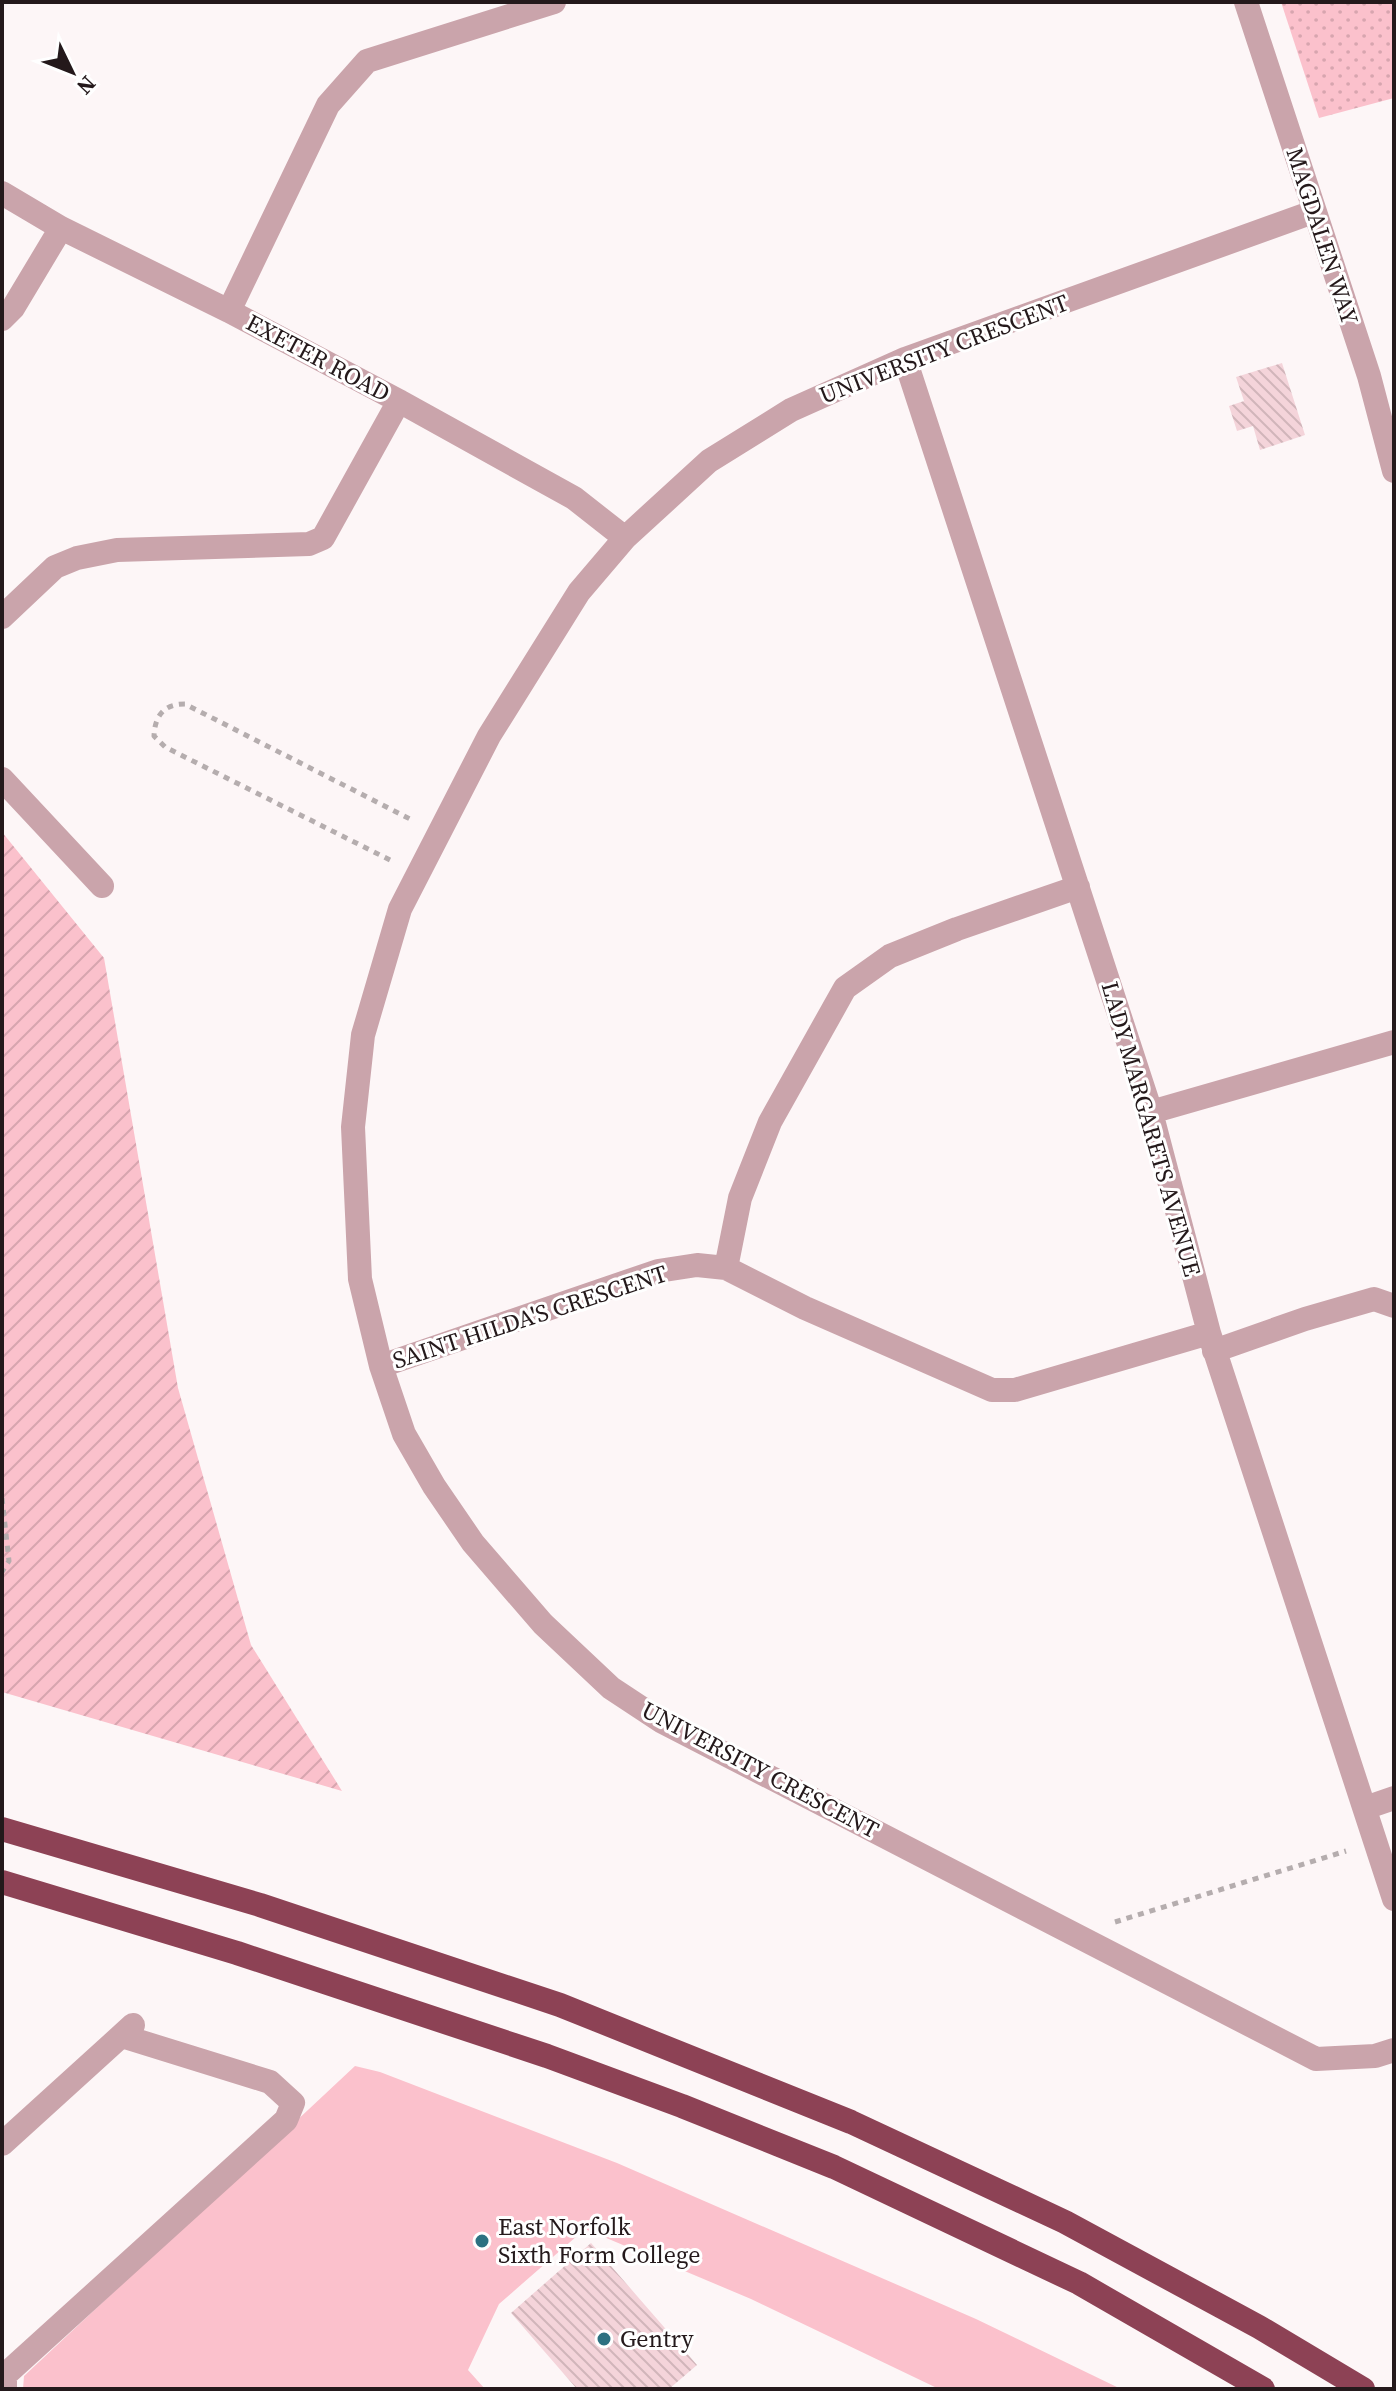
<svg xmlns="http://www.w3.org/2000/svg" width="1396" height="2391" viewBox="0 0 1396 2391" font-family="'Source Serif 4',serif">
	<style>
		.grass { fill: #fbc1cc }
		.park { fill: url(#park-dots) }
		.garden { fill: url(#garden-furrows) }
		.building { fill: url(#building-back-hatch) }
		.lines { fill: none; stroke-linecap: round; stroke-linejoin: round }
		.path { stroke: #b5adae; stroke-width: 5; stroke-dasharray: 6 6; stroke-linecap: butt }
		.minor { stroke: #caa4ab; stroke-width: 24 }
		.highway { stroke: #8d4255; stroke-width: 24 }
		.poi-dot { fill: #2d7181; stroke: #fff; stroke-width: 3 }
		.labels { text-anchor: middle; stroke-width: 6; stroke-linejoin: round; paint-order: stroke }
		.street-label { font-size: 24px; fill: #24191b; stroke: #fff }
		.poi-label { font-size: 24px; fill: #24191b; stroke: #fff; text-anchor: start }
	</style>
	<defs>
		<pattern id="park-dots" width="8" height="8" patternUnits="userSpaceOnUse" patternTransform="scale(2)"><rect width="8" height="8" fill="#fbc1cc"/><path d="M2 2h.1M6 6h.1" fill="none" stroke="#d7a5af" stroke-width="1.8" stroke-linecap="round"/></pattern>
		<pattern id="garden-furrows" width="10" height="10" patternUnits="userSpaceOnUse" patternTransform="scale(2)"><rect width="10" height="10" fill="#fbc1cc"/><path d="M-1 1l2-2M0 10L10 0M9 11l2-2" fill="none" stroke="#d7a5af"/></pattern>
		<pattern id="building-back-hatch" width="6" height="6" patternUnits="userSpaceOnUse" patternTransform="scale(2)"><rect width="6" height="6" fill="#f4d4da"/><path d="M-1 5l2 2M0 0l6 6M5-1l2 2" fill="none" stroke="#d1b5ba"/></pattern>
	</defs>
	<rect width="100%" height="100%" fill="#fdf6f7"/>
	<!-- grass -->
	<path class="grass" d="M355,2066L380,2072L617,2163L976,2319L1121,2389H939L751,2299L585,2229L499,2304L468,2370L485,2389H23L24,2376Z"/>
	<!-- park -->
	<path class="park" d="M1281,2H1394V98L1319,118Z"/>
	<!-- garden -->
	<path class="garden" d="M2,832L104,958L178,1388L251,1645L342,1791L2,1692Z"/>
	<!-- building -->
	<path class="building" d="M1282,363L1305,435L1260,450L1253,426L1237,431L1229,406L1244,401L1236,377Z
		M591,2243L697,2365L669,2389H577L511,2313Z"/>
	<g class="lines">
		<!-- path -->
		<path class="path" d="M390,860L165,747L154,736C155,715 164,704 185,704L412,820
			M2,1498L9,1561L2,1572
			M1115,1922L1346,1851"/>
		<!-- minor -->
		<path class="minor" d="M1246,2L1369,376L1394,471
			M2,193L61,228L229,311L399,401L574,498L625,538
			M1313,212L905,359L791,410L709,461L625,538L579,592L489,736L400,909L363,1035L353,1127L360,1279L381,1366L404,1434L434,1486L473,1543L543,1624L611,1688L661,1721L1316,2059L1375,2056L1394,2050
			M229,311L328,105L367,61L554,2
			M2,319L13,308L61,228
			M905,359L1151,1112L1209,1333L1394,1899
			M2,617L55,567L77,558L117,550L309,544L323,538L399,401
			M2,779L102,886
			M1151,1112L1394,1042
			M726,1268L740,1198L770,1122L845,988L890,956L957,929L1078,887
			M1214,1351L1305,1319L1374,1299L1394,1306
			M381,1366L658,1271L697,1265L726,1268L805,1308L992,1390H1015L1209,1333
			M1365,1808L1394,1798
			M2,2144L133,2025
			M5,2389V2375L286,2120L293,2103L270,2082L122,2036"/>
		<!-- highway -->
		<path class="highway" d="M2,1829L260,1905L560,2005L851,2122L1065,2222L1259,2327L1363,2389
			M2,1882L237,1953L547,2056L682,2106L834,2167L1079,2283L1263,2389"/>
	</g>
	<!-- markers -->
	<g class="poi-dot">
		<circle cx="482" cy="2241" r="8"/>
		<circle cx="604" cy="2339" r="8"/>
	</g>
	<g class="labels">
		<!-- street labels -->
		<g class="street-label">
			<text transform="translate(1322 236) rotate(72)" y="8">MAGDALEN WAY</text>
			<text transform="translate(944 349) rotate(-21)" y="8">UNIVERSITY CRESCENT</text>
			<text transform="translate(318 358) rotate(28)" y="8">EXETER ROAD</text>
			<text transform="translate(1151 1129) rotate(74)" y="8">LADY MARGARETS AVENUE</text>
			<text transform="translate(530 1317) rotate(-18)" y="8">SAINT HILDA'S CRESCENT</text>
			<text transform="translate(760 1770) rotate(28)" y="8">UNIVERSITY CRESCENT</text>
		</g>
		<!-- poi labels -->
		<g class="poi-label">
			<text x="498" y="2235">East Norfolk<tspan x="498" dy="28">Sixth Form College</tspan></text>
			<text x="620" y="2347">Gentry</text>
		</g>
	</g>
	<!-- border -->
	<rect width="1396" height="2391" fill="none" stroke="#24191b" stroke-width="8"/>
	<!-- north arrow -->
	<g transform="translate(72 72) rotate(133)" stroke="#ffffff" stroke-width="6" paint-order="stroke">
	<path d="M0-6L14 30L0 20L-14 30Z" fill="#24191b"/>
	<text y="-12" font-size="22" font-weight="bold" text-anchor="middle" fill="#24191b">N</text>
	</g>
</svg>
